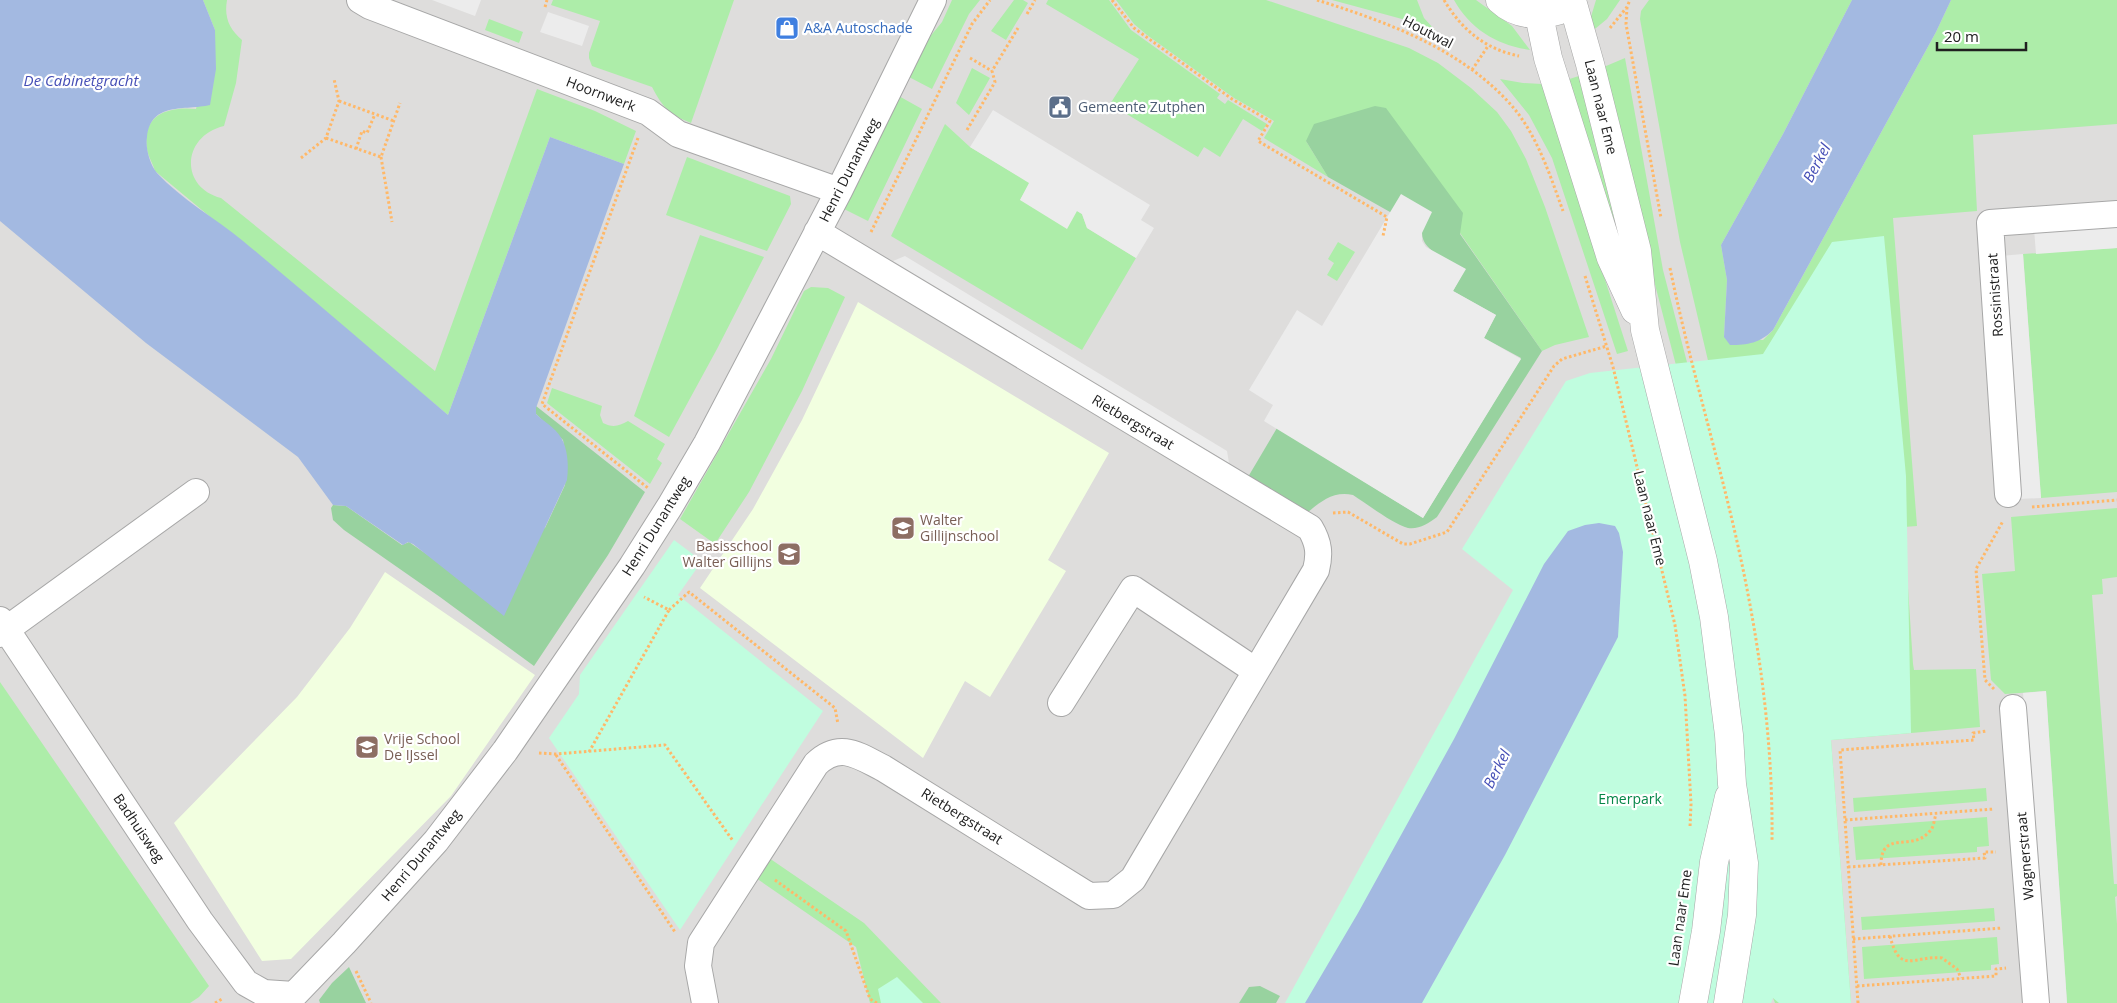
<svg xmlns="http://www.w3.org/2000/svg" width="2117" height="1003" viewBox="0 0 2117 1003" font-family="'Open Sans',sans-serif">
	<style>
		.residential { fill: #dedddc }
		.education { fill: #f2ffe0 }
		.grass { fill: #adeda9 }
		.forest { fill: #98d29f }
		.park { fill: #c0fddf }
		.parking { fill: #ececec }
		.water { fill: #a3b9e1 }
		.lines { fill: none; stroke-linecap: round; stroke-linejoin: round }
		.minor-casing { stroke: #a7a7a7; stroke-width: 28 }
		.tertiary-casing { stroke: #a7a7a7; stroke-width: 29 }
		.path { stroke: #ffb868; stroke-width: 3; stroke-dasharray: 2.5 2.5; stroke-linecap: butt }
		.minor { stroke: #fff; stroke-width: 26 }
		.tertiary { stroke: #fff; stroke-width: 28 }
		.labels { text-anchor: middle; stroke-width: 4.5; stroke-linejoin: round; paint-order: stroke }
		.shop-label { font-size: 14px; fill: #366cbe; stroke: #fff; text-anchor: start }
		.street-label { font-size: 14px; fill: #202020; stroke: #fff }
		.service-label { font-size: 14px; fill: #4e5e75; stroke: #fff; text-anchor: start }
		.education-label { font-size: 14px; fill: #785e54; stroke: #fff; text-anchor: start }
		.park-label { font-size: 14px; fill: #058647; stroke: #fff }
		.water-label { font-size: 15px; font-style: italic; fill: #454eb6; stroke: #fff }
	</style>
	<rect width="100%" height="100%" fill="#f0f1e5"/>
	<!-- residential -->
	<path class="residential" d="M0,0H2117V1003H54L0,945Z"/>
	<!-- education -->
	<path class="education" d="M858,302L1109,453L1048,560L1066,571L990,697L965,681L923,758L700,588L753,509L802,420Z
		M385,572L535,675L451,796L291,959L262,961L174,823L297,697L350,628Z"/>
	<!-- grass -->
	<path class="grass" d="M203,0H227C224,17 229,29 242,40L236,83L224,126C182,136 179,187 221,198L435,371L537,89L595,111L636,131L624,164L550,137L448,415L155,171C153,164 148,156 147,149C141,115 168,106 196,109L215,30Z
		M553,0H734L691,123C669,114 663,108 652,87L592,66L589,58V53L600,21L551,5Z
		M952,0H980L969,14L932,89L907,76L919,50L942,22Z
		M1014,0H1023L1028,3L1006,40L991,31Z
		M1048,0H1109L1131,30L1220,94L1217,98L1225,104L1228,100L1267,124L1262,131L1243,119L1220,157L1204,147L1198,157L1110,104L1139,59L1046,4Z
		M1116,0H1266L1409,48L1438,63L1471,88L1497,112L1511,131L1526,159L1545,207L1589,337L1555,345L1542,351L1460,233L1306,141L1328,177L1264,138L1274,121L1234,98L1147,35L1134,24Z
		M1332,0H1417L1424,18L1435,30L1432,34L1402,19Z
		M1454,0H1476L1512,26L1530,50C1497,45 1471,30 1454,0Z
		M1596,0H1620L1607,19L1590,33V20Z
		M1649,0H1852L1783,134L1721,245L1727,280L1724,337L1763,340L1773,330L1936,32L1951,0H2117V124L1973,135L1977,211L1893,218L1917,526L1904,527L1913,664L1914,670L1976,669L1980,727L1831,740L1851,1003H1775L1773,998L1710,369L1680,242L1640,19L1641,11Z
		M489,19L523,32L519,43L485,30Z
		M1625,58L1663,270L1689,370L1678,373L1599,69Z
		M972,68L990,78L969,115L956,103Z
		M1582,75L1630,267L1560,82Z
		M1500,79L1523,83L1542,84L1628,351L1617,354L1552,158L1529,115Z
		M897,95L922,109L868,221L844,209Z
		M945,124L970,147L1030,183L1020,200L1077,211L1082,214L1087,228L1136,258L1082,350L891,236Z
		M687,157L790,196L791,204L767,251L666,215Z
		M700,235L764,257L717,349L669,437L634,416Z
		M1338,242L1355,252L1337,281L1327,275L1334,263L1328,259Z
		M2117,248V492L2041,498L2023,254Z
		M811,287L828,288L845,297L802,391L749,492L715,544L680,519L771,359L804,291Z
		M552,388L602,406L600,415L603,423C613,428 619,426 628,421L665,444L657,459L662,463L650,484L547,403Z
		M2117,508V577L2102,579L2103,594L2092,595L2114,884H2117V896L2115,897L2117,924V1003H2067L2046,691L2005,694L1991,680L1982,574L2015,571L2011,517Z
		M0,682L209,986L199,997L190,1003H0Z
		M1986,788L1987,801L1854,812L1853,798Z
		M1987,817L1989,846L1977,847V852L1856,860L1853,827Z
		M769,858L864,923L941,1003H870L856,947L756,878Z
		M1994,908L1995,921L1862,930L1861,917Z
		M1997,937L1999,964L1991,965V970L1864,979L1862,947Z"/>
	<!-- forest -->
	<path class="forest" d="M1375,106L1386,108L1463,213L1460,234L1542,351L1437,517C1429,523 1418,530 1408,528C1393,524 1367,504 1353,495C1333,491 1322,501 1308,512L1248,477L1277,428L1423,518L1521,358L1484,338L1496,315L1453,291L1465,269C1451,261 1422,252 1422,233L1390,212L1328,177L1306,141L1314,124Z
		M536,406L645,492L608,555L534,666L440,597L344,530L333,520L331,508L333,505L346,506L402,545L409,542L435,560L545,528L565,485L567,463L563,440L536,414Z
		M349,967L366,1003H320L319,1000L332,983Z
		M1260,986L1280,996L1276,1003H1239L1249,987Z"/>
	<!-- park -->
	<path class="park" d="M1884,236L1906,476L1911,733L1831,740L1851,1003H1779L1773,998L1771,1003H1285L1513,590L1462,549L1566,381L1590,373L1763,354L1832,242Z
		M674,540L702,561L678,595L823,711L680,930L549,738L579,694L580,675Z
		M897,977L923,1003H881L878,989Z"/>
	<!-- parking -->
	<path class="parking" d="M432,0H481L475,16Z
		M548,12L589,26L582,46L540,32Z
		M993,110L1150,205L1141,220L1154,228L1136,258L1087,228L1082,214L1077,211L1067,229L1020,200L1029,183L970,147Z
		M1401,194L1432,212L1422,233V241L1426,247L1466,269L1453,291L1496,315L1484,338L1521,359L1423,518L1264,421L1273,405L1249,390L1297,310L1322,326Z
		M2117,223V248L2036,254L2034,229Z
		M2023,254L2041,498L2018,499L2000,256Z
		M905,256L1227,451L1229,463L893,261Z
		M2046,691L2067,1003H2048L2023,693Z"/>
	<!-- water -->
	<path class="water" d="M0,0H203L215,30L216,69L210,105C185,111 151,101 147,137C145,147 150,165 157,173C181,199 215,218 243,241C312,298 380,357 448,415L550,137L624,164L536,408V414C542,420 549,424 555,430C568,442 569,463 567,480L504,616L413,544L408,542L403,545L346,506L333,505L298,457L146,343L0,221Z
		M1852,0H1951L1936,32L1773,330C1760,343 1748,345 1730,345L1724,337L1727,280L1721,245L1783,134Z
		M1599,523L1615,526L1619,533L1623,552L1618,637L1505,855L1422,1003H1305L1358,913L1454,739L1544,564L1568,531L1585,525Z"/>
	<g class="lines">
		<!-- minor casing -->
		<g class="minor-casing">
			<path id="minor" d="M360,0L370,6L648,112L678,134L839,191
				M2008,494L1990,223L2117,214
				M0,620L200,921L246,983L264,993L294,995
				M0,634L196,492
				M1061,703L1133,589L1256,671
				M2013,708L2036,1003
				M294,995L344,943L436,841L505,751L632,566L670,506L707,443L839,191L933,0
				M705,1003L698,966L701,943L816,764C840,741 859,756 883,768L1089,896L1113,895L1133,879L1316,570C1320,554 1319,543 1310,528L817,232"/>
		</g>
		<!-- tertiary casing -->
		<g class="tertiary-casing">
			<path id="tertiary" d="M1500,0C1516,15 1537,16 1557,11
				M1573,4L1590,64L1637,251L1645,330L1703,561L1714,617L1729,735L1732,784L1744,863L1742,915L1728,1003
				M1539,15L1548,58L1611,258L1635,310
				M1693,1003L1706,931L1714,862L1729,797"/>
		</g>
		<!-- path -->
		<path class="path" d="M1112,0L1134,28L1232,99L1270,121L1258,141L1387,217L1383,236
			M1317,0C1387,22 1462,49 1512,106C1537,135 1550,175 1563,211
			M1444,0C1462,30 1485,49 1519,56
			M545,7L547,0
			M1627,7L1626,24L1661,218
			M1027,14L1035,0
			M1610,28L1627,7L1630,0
			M970,58L992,71
			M1472,70L1488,46
			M339,101L394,121
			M967,130L995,82L992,71L1018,28
			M326,138L381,157L400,103
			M638,138L542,404L648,488
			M356,149L362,131L367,133L375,114
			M381,157L392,222
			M301,158L326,138L339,101L334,79
			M871,232L972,24L990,0
			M1670,268C1691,371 1723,471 1744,574C1762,662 1773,751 1772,841
			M1585,276L1613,367L1675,625L1685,696L1691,804L1690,827
			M2032,507L2117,500
			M1333,513L1348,512L1403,544H1410L1447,532L1554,366L1562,359L1607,346
			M669,610L689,592L835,708L838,724
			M1994,689L1985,680L1976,569L2003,521
			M589,752L669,610L644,597
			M539,753L556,754L665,745L733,841
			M556,755L675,932
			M1845,820L1994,809
			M1881,865C1881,829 1912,852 1929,832C1934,828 1934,820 1936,814
			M1848,867L1985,858L1984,852H1996
			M775,880L846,931L870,999L877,1003
			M1890,936C1900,976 1914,955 1942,958L1957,969L1961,978
			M1853,939L2002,928
			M356,971L371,1003
			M1857,986L1996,976V969L2006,968
			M215,1003L222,999
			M1858,1003L1840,750L1974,740L1973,733L1987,731"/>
		<!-- minor -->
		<use href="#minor" class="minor"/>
		<!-- tertiary -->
		<use href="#tertiary" class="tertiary"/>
	</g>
	<!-- icons -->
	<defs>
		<g id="shop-square" transform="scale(1.25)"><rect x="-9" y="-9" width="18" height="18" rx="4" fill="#3f7fe0" stroke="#fff"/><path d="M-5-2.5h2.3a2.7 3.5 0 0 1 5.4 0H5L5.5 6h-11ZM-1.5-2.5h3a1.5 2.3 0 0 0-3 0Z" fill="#fff"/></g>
		<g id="civic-square" transform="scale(1.25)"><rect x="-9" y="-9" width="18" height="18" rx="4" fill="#5c6f8a" stroke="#fff"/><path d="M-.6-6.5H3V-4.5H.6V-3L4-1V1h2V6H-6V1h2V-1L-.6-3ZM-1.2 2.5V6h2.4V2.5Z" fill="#fff"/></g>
		<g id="school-square" transform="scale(1.25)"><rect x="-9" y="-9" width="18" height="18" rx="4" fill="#8d6e63" stroke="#fff"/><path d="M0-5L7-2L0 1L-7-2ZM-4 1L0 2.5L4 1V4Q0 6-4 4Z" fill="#fff"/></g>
	</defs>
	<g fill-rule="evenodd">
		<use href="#shop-square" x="787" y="28"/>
		<use href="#civic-square" x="1060" y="107"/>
		<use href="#school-square" x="903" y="528"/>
		<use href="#school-square" x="789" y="554"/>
		<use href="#school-square" x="367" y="747"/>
	</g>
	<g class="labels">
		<!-- shop labels -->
		<g class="shop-label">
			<text x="804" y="33">A&amp;A Autoschade</text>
		</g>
		<!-- street labels -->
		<g class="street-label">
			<text transform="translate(1428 32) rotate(27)" y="5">Houtwal</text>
			<text transform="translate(601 94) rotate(21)" y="5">Hoornwerk</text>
			<text transform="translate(1601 107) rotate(76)" y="5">Laan naar Eme</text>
			<text transform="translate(849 170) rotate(-63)" y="5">Henri Dunantweg</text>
			<text transform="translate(1995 295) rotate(-94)" y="5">Rossinistraat</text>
			<text transform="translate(1133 422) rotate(31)" y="5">Rietbergstraat</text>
			<text transform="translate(1650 518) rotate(76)" y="5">Laan naar Eme</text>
			<text transform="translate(656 526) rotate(-58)" y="5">Henri Dunantweg</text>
			<text transform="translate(962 816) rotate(32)" y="5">Rietbergstraat</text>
			<text transform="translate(139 828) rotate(56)" y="5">Badhuisweg</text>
			<text transform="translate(421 855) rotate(-50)" y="5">Henri Dunantweg</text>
			<text transform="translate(2025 856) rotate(-95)" y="5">Wagnerstraat</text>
			<text transform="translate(1680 918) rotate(-82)" y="5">Laan naar Eme</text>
		</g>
		<!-- service labels -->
		<g class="service-label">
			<text x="1078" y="112">Gemeente Zutphen</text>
		</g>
		<!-- education labels -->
		<g class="education-label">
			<text x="920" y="525">Walter<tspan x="920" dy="16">Gillijnschool</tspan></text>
			<text x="772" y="551" text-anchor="end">Basisschool<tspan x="772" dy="16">Walter Gillijns</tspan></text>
			<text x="384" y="744">Vrije School<tspan x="384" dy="16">De IJssel</tspan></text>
		</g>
		<!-- park labels -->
		<g class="park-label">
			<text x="1630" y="804">Emerpark</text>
		</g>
		<!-- water labels -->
		<g class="water-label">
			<text x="81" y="86">De Cabinetgracht</text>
			<text transform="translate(1817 163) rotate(-62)" y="5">Berkel</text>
			<text transform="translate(1497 769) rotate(-63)" y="5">Berkel</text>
		</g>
	</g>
	<!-- scale -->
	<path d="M1937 42v8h89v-8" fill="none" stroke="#202020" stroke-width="2.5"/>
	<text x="1944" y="42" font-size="15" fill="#202020" stroke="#ffffff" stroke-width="4" paint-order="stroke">20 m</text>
</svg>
